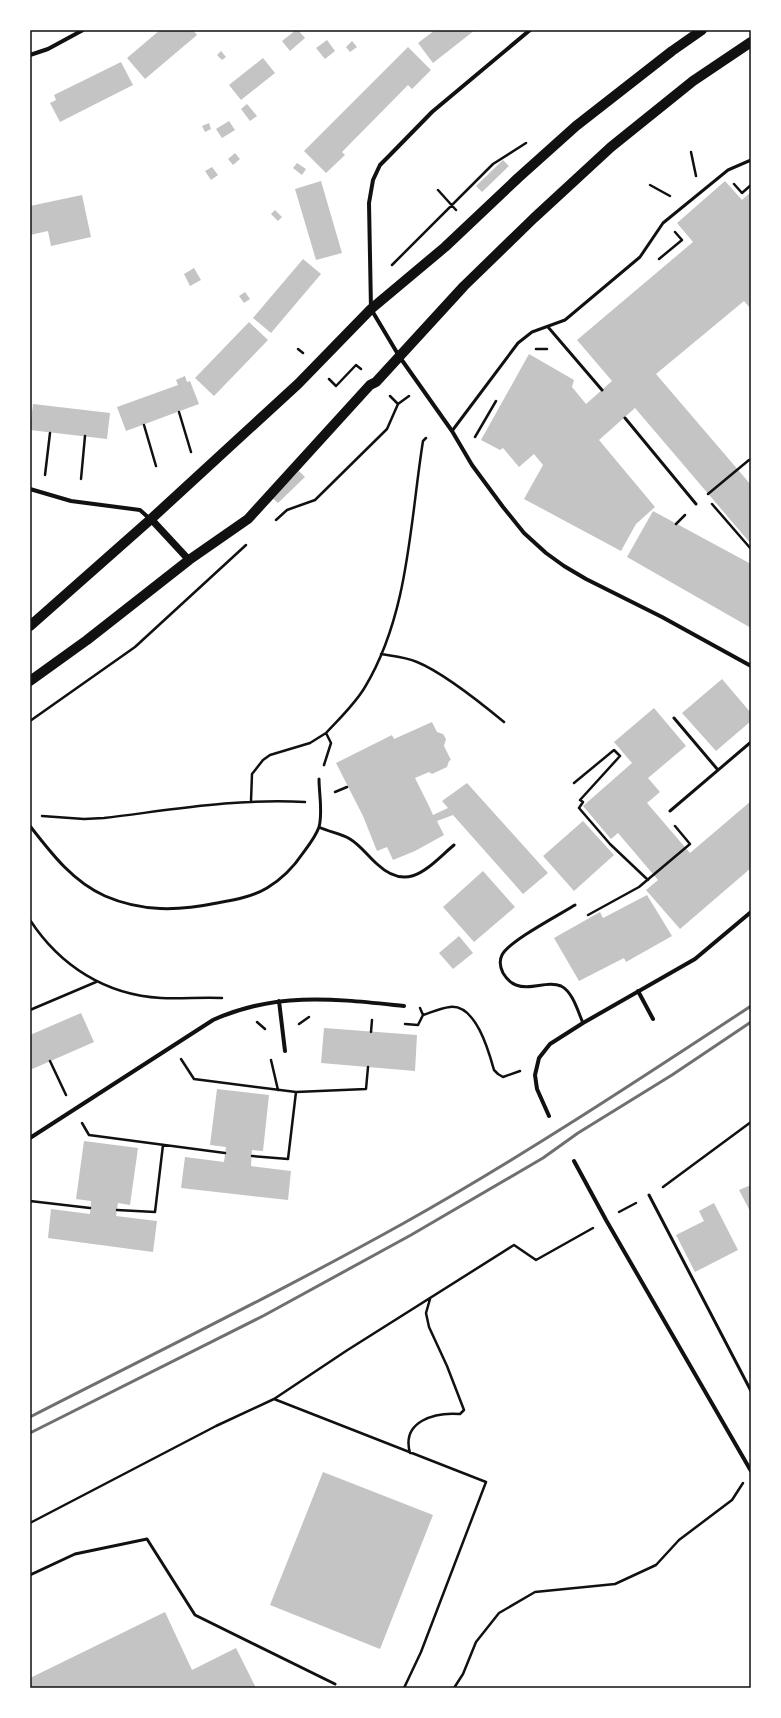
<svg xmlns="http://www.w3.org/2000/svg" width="781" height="1718" viewBox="0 0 781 1718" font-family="'Roboto Condensed',sans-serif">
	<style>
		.building { fill: #c4c4c4 }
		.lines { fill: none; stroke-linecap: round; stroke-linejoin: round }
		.path { stroke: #111; stroke-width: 2.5 }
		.service { stroke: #111; stroke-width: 3 }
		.minor { stroke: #111; stroke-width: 4 }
		.tertiary { stroke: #111; stroke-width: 7 }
		.primary { stroke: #111; stroke-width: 10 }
		.rail { stroke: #707070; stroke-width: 3 }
		.neatline { fill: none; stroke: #111; stroke-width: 1.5 }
	</style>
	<rect width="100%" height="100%" fill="#fff"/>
	<!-- building -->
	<path class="building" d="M160,30H193L197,35L145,79L127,58Z
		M296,30H298L305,38L290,51L282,41Z
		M435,30H475L433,63L418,43Z
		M327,40L335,51L325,59L316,48Z
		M352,41L357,47L350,52L346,47Z
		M408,47L431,70L412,89L408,85L342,152L345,155L326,173L304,151Z
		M221,51L226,57L222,60L217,55Z
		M263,58L275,73L241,100L229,85Z
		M121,62L133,85L60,122L50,103L56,100L54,95Z
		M247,104L257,116L250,121L241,109Z
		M229,121L235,130L222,138L216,129Z
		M209,123L211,129L205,132L202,126Z
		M235,153L240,159L233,165L228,159Z
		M503,160L509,166L482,192L476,186Z
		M297,163L306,169L302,175L293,168Z
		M212,167L218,175L211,180L205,171Z
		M321,181L342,253L316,260L295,189Z
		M725,181L742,200L751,192V309L744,301L656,374L751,485V544L635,408L599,440L655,507L636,524L621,551L524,499L543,465L534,454L519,467L503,448L500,450L481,440L529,354L574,380L572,387L586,404L612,381L577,340L693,242L677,223Z
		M82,195L91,237L51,246L48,231L30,235V206Z
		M275,210L282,217L278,221L271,214Z
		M303,259L321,274L271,333L253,318Z
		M194,268L201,280L190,286L184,274Z
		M245,292L250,299L244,303L239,296Z
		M249,322L268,340L214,396L195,378Z
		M185,376L187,382L190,381L199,404L126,431L117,407L178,385L176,380Z
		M33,404L110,413L107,439L30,430Z
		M299,471L305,477L278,503L272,498Z
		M653,511L751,564V628L627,557Z
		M722,679L751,713V721L716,751L682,713Z
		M654,708L686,746L648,778L660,792L647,803L690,853L751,801V868L680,929L646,890L658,880L618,833L611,839L583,806L632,763L614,742Z
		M432,722L437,732L443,734L446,739L444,746L451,760L449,761L447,767L432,774L429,772L415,778L429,806L433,815L448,808L442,801L467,783L548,873L523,894L453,815L437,821L444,835L415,851L393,860L387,847L377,851L363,816L336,763L392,735L394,739Z
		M583,821L614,855L574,891L543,856Z
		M483,871L515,907L474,942L443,907Z
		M647,895L672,936L626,962L624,958L579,981L554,938L600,912L603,918Z
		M459,936L473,953L453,969L439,953Z
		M81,1013L94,1042L30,1070V1035Z
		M324,1028L417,1035L415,1071L321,1063Z
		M217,1089L269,1095L263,1151L252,1150L251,1166L291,1171L288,1200L181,1188L185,1157L224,1162L226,1147L210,1145Z
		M84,1141L138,1148L130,1205L118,1203L116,1216L157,1221L153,1252L48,1238L51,1209L90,1214L91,1201L76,1199Z
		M751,1185V1213L739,1190Z
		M714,1203L738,1250L695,1272L676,1235L704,1221L699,1211Z
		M323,1472L433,1515L380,1649L270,1605Z
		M165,1612L192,1670L236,1648L256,1688H30V1678Z"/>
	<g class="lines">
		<!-- path -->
		<path class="path" d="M691,152L696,176
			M734,184L742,193L751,185
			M650,185L670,196
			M438,190L456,210
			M659,259L682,240L675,232
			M392,265L493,164L526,143
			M298,349L303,353
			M536,349H547
			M329,379L336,386L356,365L361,369
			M390,396L398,404
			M179,412L191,452
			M144,425L156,466
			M475,437L496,401
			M45,475L50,433
			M81,479L85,436
			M708,494L749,460H751
			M712,504L751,549
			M276,520L287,510L315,500L387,429L398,404L409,396
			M676,524L685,515
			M381,654C393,656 406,657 417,662C444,673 481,703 504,722
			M30,721L135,647L246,545
			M324,765L331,743L326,733C340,718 355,704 365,687C409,614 410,522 423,441L426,438
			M574,783L614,750L620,756L580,800L583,802L579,808L610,844L648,880
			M335,792L347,787
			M251,801L252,774L263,760L270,755L310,743L326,733
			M42,816L84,819L104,818C171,810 238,798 305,802
			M588,915L639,887L690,844L675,826
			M30,920C60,966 106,995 161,998C181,999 202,997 222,998
			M420,1008L423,1015C432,1012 441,1008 450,1007C476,1004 489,1052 494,1070L498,1074L503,1077L520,1071
			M30,1010L96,982
			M257,1022L265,1029
			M299,1024L309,1017
			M405,1024L418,1025L423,1015
			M371,1032L372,1020
			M181,1059L194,1079L296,1092L366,1089L368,1067
			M271,1060L278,1090
			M50,1061L66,1095
			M82,1123L89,1135L225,1153
			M252,1156L288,1159L296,1092
			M663,1187L751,1122
			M30,1201L90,1208
			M117,1210L155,1212L163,1145
			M619,1212L636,1203
			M274,1399L486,1482L421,1652L404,1688
			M410,1453C401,1421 435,1412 460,1414L464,1410L447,1366L429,1327L426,1313L430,1299
			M30,1523L216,1426L274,1399L346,1351L514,1245L536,1260L593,1228
			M454,1688L463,1674L476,1642L499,1613L535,1592L615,1584L656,1565L679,1540L732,1500L743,1483"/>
		<!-- service -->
		<path class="service" d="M548,327L602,390
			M625,418L696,504
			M452,431L518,343L532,332L565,320L640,257L663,223L728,170L751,160
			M674,718L718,770
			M670,811L751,742
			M30,826C51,853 73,882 105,896C142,912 178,911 217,903C234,900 252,897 267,888C282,879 293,868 303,853C309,845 316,836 319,827C323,812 319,794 319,779
			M319,827C329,832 340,833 350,839C360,845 368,856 377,864C409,894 429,866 454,845
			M575,905C559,915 509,941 502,955C499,961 500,967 503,973C506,978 510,983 516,985C531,991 547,980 561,986C573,992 578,1012 583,1023
			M649,1195L751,1391
			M30,1575L75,1554L147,1539L195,1615L335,1684"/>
		<!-- minor -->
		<path class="minor" d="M530,30L432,112L388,157L380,165L373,180L369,203L371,309L399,356L452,431L472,465L503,507L524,533L546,553L564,566L586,579L662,617L751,666
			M30,55L48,49L83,30
			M30,489L71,501L140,510L150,519
			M638,991L653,1019
			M279,1001L285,1051
			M549,1116L537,1089L535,1075L539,1058L550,1044L583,1023L695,959L751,912
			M30,1138L213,1020C277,991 336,999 404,1006
			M574,1161L606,1220L751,1471"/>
		<!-- tertiary -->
		<path class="tertiary" d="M151,519L189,560"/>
		<!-- primary -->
		<path class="primary" d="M30,626L151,519L298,384L371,309L445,247L518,178L576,126L672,51L702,30
			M30,681L87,640L189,560L248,519L370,385L376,382L464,286L534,218L611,147L693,81L751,42"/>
		<!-- rail -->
		<path class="rail" d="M30,1417C155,1353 282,1291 404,1223C523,1156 637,1081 751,1006
			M30,1433L263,1316L411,1235L543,1158L578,1133L672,1075L751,1022"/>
	</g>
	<!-- border -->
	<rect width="781" height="1718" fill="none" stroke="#ffffff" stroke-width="62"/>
	<rect x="31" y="31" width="719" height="1656" class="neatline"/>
</svg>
